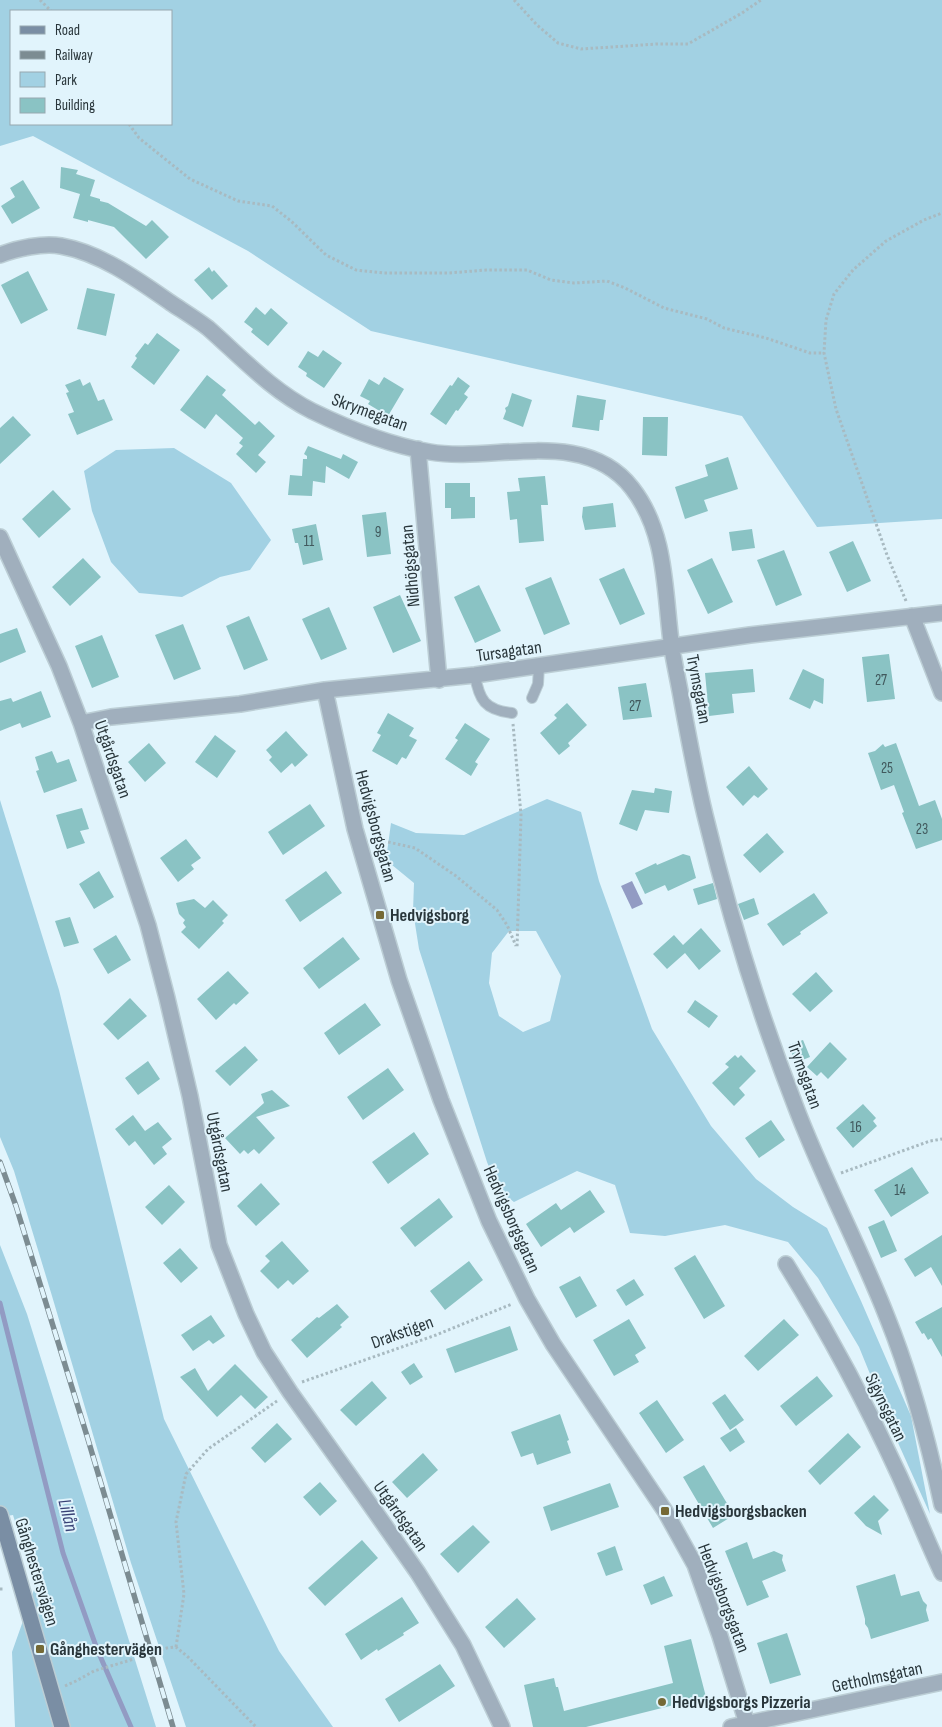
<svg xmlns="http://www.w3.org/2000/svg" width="942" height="1727" viewBox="0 0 942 1727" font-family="'Sofia Sans Condensed',sans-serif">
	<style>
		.green { fill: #a2d1e3; fill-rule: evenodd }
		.water { fill: #929bc3 }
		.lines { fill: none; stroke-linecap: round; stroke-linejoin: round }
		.stream { stroke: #929bc3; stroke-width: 5 }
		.building { fill: #8ac3c4 }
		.lane-casing { stroke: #bcced5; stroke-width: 12 }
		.street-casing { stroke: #bcced5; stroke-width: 18 }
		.secondary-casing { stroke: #bcced5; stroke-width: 18 }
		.path { stroke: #a8bac1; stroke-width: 3; stroke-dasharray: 2.5 2.5; stroke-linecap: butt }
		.lane { stroke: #a0afbd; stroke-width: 10 }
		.street { stroke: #a0afbd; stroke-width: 15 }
		.secondary { stroke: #7a8ea4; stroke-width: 15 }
		.rail-casing { stroke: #7c8c92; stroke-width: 5.5 }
		.rail { stroke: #e1f4fc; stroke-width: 4; stroke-dasharray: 11; stroke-linecap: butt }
		.poi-dot { fill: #756936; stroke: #e1f4fc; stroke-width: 2 }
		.labels { text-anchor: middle; stroke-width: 4; stroke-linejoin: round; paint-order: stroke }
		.number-label { font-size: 15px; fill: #41595d }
		.street-label { font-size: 18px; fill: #29363b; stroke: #e1f4fc }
		.poi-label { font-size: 18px; font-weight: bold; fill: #29363b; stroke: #e1f4fc; text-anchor: start }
		.water-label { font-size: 19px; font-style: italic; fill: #384175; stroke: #e1f4fc }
	</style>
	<rect width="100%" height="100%" fill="#e1f4fc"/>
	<!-- green -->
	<path class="green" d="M0,0H942V519L817,527L742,416L371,331L248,251L33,136L0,146ZM11,11H171V124H11Z
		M174,448L231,483L271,540L250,570L220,577L182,597L139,593L111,562L92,511L84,471L116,450Z
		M547,799L581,812L599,881L652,1029L711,1126L756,1179L793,1207L827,1228L861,1301L911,1416L930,1514L899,1445L859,1347L818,1278L788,1242L725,1225L665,1236L630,1233L615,1185L577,1171L514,1202L499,1191L487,1162L419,949L413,911L414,883L386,860L391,823L416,833L464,835ZM509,931H536L561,976L550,1021L523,1032L499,1016L489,983L492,953Z
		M0,800L59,990L164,1419L279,1651L333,1727H186L131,1563L52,1296L14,1171L0,1137Z
		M0,1245L27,1314L156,1727H15L12,1652L35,1587L13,1515L0,1517Z"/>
	<!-- water -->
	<path class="water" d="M632,881L643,904L632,909L621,886Z"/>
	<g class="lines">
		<!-- stream -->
		<path class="stream" d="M0,1303L63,1553L97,1649L131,1727"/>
	</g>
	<!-- building -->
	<path class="building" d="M61,167L78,170L76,174L95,180L90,196L100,199V201L108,203L146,226L152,220L169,237L146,259L114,227L88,220V222L73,218L80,194L60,188Z
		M23,180L40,208L12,224L1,206L15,197L10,188Z
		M209,267L212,272L214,270L228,286L212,300L194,280Z
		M28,271L48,310L21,324L1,285Z
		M87,288L115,294L106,336L77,329Z
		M256,307L265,315L271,308L288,323L268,346L251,332L253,329L244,322Z
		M157,333L180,350L154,385L131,367L137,358L135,356L145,343L148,345Z
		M323,350L342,363L324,388L306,376L307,373L298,367L308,351L318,357Z
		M207,375L226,390L222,395L255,425L259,421L275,436L258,455L266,462L256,473L236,454L243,446L239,443L243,438L216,414L205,429L180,410Z
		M384,377L404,389L388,416L368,404L370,401L360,396L369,379L379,385Z
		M458,377L470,386L464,394L468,397L458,411L456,410L446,425L430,414L450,385L452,386Z
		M80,379L83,386L90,382L98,401L104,399L113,420L77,435L68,414L74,412L66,393L69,392L65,385Z
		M512,393L532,400L523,427L503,419L506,411L505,408L508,406Z
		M577,395L606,400L603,420H600L599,431L572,427Z
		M13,416L31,435L0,464V428Z
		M643,417H668L667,456L642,455Z
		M308,446L341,459L343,454L358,462L349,479L326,466L325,483L313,481L312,496L288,495L290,475L302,476L303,459H307V456L304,454Z
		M728,457L738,489L704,500L708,511L685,519L675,487L708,476L705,465Z
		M545,476L548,505H541L544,541L519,543L517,519L510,520L507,492L520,491L518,478Z
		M445,483H470V497H475V518L451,519V508H445Z
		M53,490L71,509L39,538L22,519Z
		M613,503L616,527L585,530L582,517L583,507Z
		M386,512L391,554L367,557L362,515Z
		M316,524L323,560L303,565L298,543H295L292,529Z
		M752,529L755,548L732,551L729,532Z
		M853,541L871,581L847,592L829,552Z
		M784,550L802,595L776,606L757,560Z
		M83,558L101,577L70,606L52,587Z
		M712,558L733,602L708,614L687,570Z
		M624,568L645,614L620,625L599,579Z
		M551,577L570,624L544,635L525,588Z
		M479,585L501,631L475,643L454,597Z
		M400,595L421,641L393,653L373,607Z
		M329,607L347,649L321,660L302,619Z
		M249,616L268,660L244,670L226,626Z
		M183,624L201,669L174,680L155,635Z
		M17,628L26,652L0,663V634Z
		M102,635L119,677L92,688L75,646Z
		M889,654L895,699L867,702L862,657Z
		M753,669L755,692L732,694L734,713L709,716L705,673Z
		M803,669L824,679L823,704L814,700L810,709L789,699Z
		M646,683L652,717L623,720L618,687Z
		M41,691L51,717L22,728L20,723L0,731V701L11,698L13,702Z
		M567,703L587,725L568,743L570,746L559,755L540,733L557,718L554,715Z
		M388,713L414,728L409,736L417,740L406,759L402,757L397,765L372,751L381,735L377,733Z
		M465,723L490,739L475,762L478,764L471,776L445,759L458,740L455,738Z
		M286,731L308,755L295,767L292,763L281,773L269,760L272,757L266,750Z
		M215,735L236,751L217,778L195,762Z
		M149,743L166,763L145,782L128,762Z
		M896,743L919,806L935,800L942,819V840L916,849L902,813L904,812L894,785L881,790L868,753L875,751L883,744L885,747Z
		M52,751L57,763L69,759L77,781L44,793L36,771L39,770L35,757Z
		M749,766L768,789L758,798L754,795L743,806L726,787Z
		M655,788L672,791L669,813L645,810L637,831L619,824L632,790L654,793Z
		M310,804L325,826L283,855L268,832Z
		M82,808L89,829L80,831L85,843L67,849L56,815Z
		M767,833L784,852L760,873L743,855Z
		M186,839L201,858L191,865L194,869L178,882L160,858Z
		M683,854L690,856L696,878L668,891L665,885L645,894L635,873L656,863L657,865Z
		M99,871L114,897L94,909L79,884Z
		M326,871L342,893L300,922L285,900Z
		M713,883L717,899L698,905L693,889Z
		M814,893L828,913L800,932L801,934L783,946L767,924Z
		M754,898L759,914L744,920L738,904Z
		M194,899L205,908L213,900L228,915L222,921L224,923L199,949L181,932L186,927L183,923L185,920L179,914L176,903Z
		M70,917L79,943L64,947L55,921Z
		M701,928L721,951L699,970L685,953L667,969L653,954L674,935L683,945Z
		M116,935L131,960L108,974L93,949Z
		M343,937L360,959L319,989L303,968Z
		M228,971L249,993L236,1005L234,1003L216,1020L197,999Z
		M816,972L833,991L810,1012L792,994Z
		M130,998L147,1016L118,1040L103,1024Z
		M695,1000L718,1016L709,1028L687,1012Z
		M365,1003L381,1025L339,1055L324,1033Z
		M803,1040L810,1057L795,1063L789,1045Z
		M830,1042L847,1059L828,1079L821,1072L817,1076L807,1067Z
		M245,1046L258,1060L230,1086L215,1071Z
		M735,1055L738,1058L741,1055L756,1071L739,1088L745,1095L734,1106L712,1083L729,1067L725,1064Z
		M148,1061L160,1079L138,1095L125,1078Z
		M388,1068L404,1090L363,1120L347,1097Z
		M272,1090L290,1106L256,1117L275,1138L259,1154L254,1149L248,1154L244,1150L240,1154L225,1138L264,1103L261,1094Z
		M863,1104L876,1118L873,1121L877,1126L853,1148L836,1128Z
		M133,1115L145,1131L158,1122L172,1139L162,1147L167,1154L154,1165L135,1141L129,1146L115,1129Z
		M771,1120L785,1140L759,1158L745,1138Z
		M414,1132L429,1154L388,1184L372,1162Z
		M912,1167L929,1193L891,1217L874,1190Z
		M261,1183L280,1204L256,1226L237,1206Z
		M169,1185L185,1202L162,1225L145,1207Z
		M590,1190L605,1212L574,1233L570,1227L541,1247L526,1224L556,1203L561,1210Z
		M439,1198L453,1217L415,1247L400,1228Z
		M884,1220L897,1251L881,1258L868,1227Z
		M942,1235V1286L931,1267L915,1277L904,1259Z
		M282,1241L309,1271L293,1285L288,1280L278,1289L260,1271L270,1261L265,1256Z
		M180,1248L198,1268L181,1283L163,1263Z
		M695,1255L725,1306L704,1319L674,1268Z
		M469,1261L483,1280L445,1310L430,1291Z
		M580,1276L597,1306L576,1318L559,1287Z
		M634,1279L644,1295L626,1306L616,1290Z
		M337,1304L349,1317L340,1325L342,1327L307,1358L291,1340L317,1317L319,1318Z
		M942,1307V1357L931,1338L928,1340L924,1333L922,1334L915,1322Z
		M211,1315L225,1336L213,1344L209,1340L193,1351L181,1335Z
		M629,1319L646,1348L635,1355L639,1362L614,1376L593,1340Z
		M784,1319L799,1335L758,1371L744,1356Z
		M510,1326L518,1350L455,1373L446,1349Z
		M414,1363L423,1377L410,1385L401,1372Z
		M235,1364L268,1397L255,1409L241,1395L217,1417L180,1377L195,1368L208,1391Z
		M817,1376L833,1396L796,1426L780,1406Z
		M372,1381L387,1398L356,1426L340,1410Z
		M725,1394L744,1420L730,1430L712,1403Z
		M657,1400L684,1440L666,1453L639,1413Z
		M560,1414L569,1440L567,1441L571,1453L537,1465L533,1453L521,1457L511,1432Z
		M277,1423L292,1439L265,1463L251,1448Z
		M736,1428L745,1442L730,1452L720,1438Z
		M848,1433L861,1447L820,1485L808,1471Z
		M423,1453L438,1470L407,1498L392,1482Z
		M704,1465L734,1515L713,1528L683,1477Z
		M320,1482L337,1501L320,1516L303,1497Z
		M610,1483L619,1507L551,1531L543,1507Z
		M874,1495L889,1510L878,1521L882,1535L866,1526L854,1513Z
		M473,1525L490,1542L458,1573L440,1554Z
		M362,1540L378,1558L325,1606L308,1588Z
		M747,1542L753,1559L774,1551L783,1555L782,1560L786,1571L762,1581L769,1597L747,1606L725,1551Z
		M615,1546L623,1570L606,1576L597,1553Z
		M895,1574L901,1596L919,1591L923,1601L927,1605L926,1610L929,1621L871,1639L868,1628L865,1624V1619L856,1586Z
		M664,1576L673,1596L651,1605L643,1585Z
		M402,1597L419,1623L403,1633L404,1635L378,1651L377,1649L361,1660L345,1634Z
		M517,1598L536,1619L504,1648L485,1627Z
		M787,1633L801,1675L770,1684L757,1643Z
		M691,1639L706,1697L586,1727H533L524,1685L554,1678L556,1687H558L564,1711L673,1683L664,1646Z
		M440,1664L455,1686L399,1722L385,1699Z"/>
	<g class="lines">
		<!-- lane casing -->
		<g class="lane-casing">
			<path id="lane" d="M475,675C479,700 485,710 512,713
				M532,698L538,684L539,666"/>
		</g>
		<!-- street casing -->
		<g class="street-casing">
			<path id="street" d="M0,255C17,248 43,243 61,246C101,253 138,280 171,303C183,311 196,319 208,328C241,357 272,391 312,411C349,429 389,445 430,452C494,463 584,426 632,488C668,534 664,594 672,649C675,667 679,684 682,702C689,740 696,778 705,815C729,914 758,1010 795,1105C822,1177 859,1245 887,1317C912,1379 928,1440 942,1505
				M418,449L439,680
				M0,537L59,666L81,723L148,925L167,998L190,1096L219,1245L246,1314L264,1352L290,1392L362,1493L418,1573L463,1645L502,1727
				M912,616L942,693
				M325,690L355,829L399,980L441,1100L489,1221L527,1299L553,1344L665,1511L695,1565L720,1636L748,1727
				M81,723L111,717L240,704L325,690L475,675L750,635L942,613
				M786,1264C828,1332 866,1403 899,1475C914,1508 927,1541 942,1573
				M731,1727L942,1682"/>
		</g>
		<!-- secondary casing -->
		<g class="secondary-casing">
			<path id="secondary" d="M0,1514L62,1727"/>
		</g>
		<!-- path -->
		<path class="path" d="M40,0L51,11
			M514,0L537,25L558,43L581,49L657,44H688L742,13L761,0
			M129,124L139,138L190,179L238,201L272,206L291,221L326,255L356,270L384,273H449L486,270H527L551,280L574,283L607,281L625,288L664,308L707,319L724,328L766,338L810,353H824
			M906,601L887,555L836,409L824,353L826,320L834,294L853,270L886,241L924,220L942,213
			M513,724L521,815L517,948
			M374,837L388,842L415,848L456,876L497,910L507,925L516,946
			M841,1173L930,1141L942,1139
			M302,1382L436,1335L512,1304
			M0,1589H5
			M176,1647L184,1594L176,1522L186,1474L208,1449L277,1401
			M156,1651L167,1648L176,1647L188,1657L256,1727
			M65,1686L76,1681L94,1671L134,1659"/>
		<!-- lane -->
		<use href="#lane" class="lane"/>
		<!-- street -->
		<use href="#street" class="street"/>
		<!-- secondary -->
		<use href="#secondary" class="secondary"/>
		<!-- rail casing -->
		<g class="rail-casing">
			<path id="rail" d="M0,1162L16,1206L87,1436L173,1727"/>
		</g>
		<!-- rail -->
		<use href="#rail" class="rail"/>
	</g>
	<!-- markers -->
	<g class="poi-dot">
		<rect x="375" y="910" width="10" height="10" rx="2.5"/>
		<rect x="660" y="1506" width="10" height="10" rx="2.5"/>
		<rect x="35" y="1644" width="10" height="10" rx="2.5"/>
		<circle cx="662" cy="1702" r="5"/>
	</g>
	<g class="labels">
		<!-- number labels -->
		<g class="number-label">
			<text x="378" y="537">9</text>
			<text x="309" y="546">11</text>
			<text x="881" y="685">27</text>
			<text x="635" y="711">27</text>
			<text x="887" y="773">25</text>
			<text x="922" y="834">23</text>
			<text x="856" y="1132">16</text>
			<text x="900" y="1195">14</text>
		</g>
		<!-- street labels -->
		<g class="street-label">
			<text transform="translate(370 412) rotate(20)" y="6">Skrymegatan</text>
			<text transform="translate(410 566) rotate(-95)" y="6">Nidhögsgatan</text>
			<text transform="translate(509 651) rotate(-8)" y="6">Tursagatan</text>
			<text transform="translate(699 689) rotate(79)" y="6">Trymsgatan</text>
			<text transform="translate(113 759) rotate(71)" y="6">Utgårdsgatan</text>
			<text transform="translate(376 826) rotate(75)" y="6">Hedvigsborgsgatan</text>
			<text transform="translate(805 1075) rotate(70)" y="6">Trymsgatan</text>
			<text transform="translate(220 1152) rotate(79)" y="6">Utgårdsgatan</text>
			<text transform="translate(512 1219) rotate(66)" y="6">Hedvigsborgsgatan</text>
			<text transform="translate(402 1332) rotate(-20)" y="6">Drakstigen</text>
			<text transform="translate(886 1407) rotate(64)" y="6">Sigynsgatan</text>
			<text transform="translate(401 1516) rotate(55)" y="6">Utgårdsgatan</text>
			<text transform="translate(37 1572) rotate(73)" y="6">Gånghestersvägen</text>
			<text transform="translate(724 1598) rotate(69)" y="6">Hedvigsborgsgatan</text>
			<text transform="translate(877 1677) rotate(-12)" y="6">Getholmsgatan</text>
		</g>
		<!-- poi labels -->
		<g class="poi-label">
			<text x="390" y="921">Hedvigsborg</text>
			<text x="675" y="1517">Hedvigsborgsbacken</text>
			<text x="50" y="1655">Gånghestervägen</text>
			<text x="672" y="1708">Hedvigsborgs Pizzeria</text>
		</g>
		<!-- water labels -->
		<g class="water-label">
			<text transform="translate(69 1515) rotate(76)" y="7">Lillån</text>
		</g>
	</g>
	<!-- legend -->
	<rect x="10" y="10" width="162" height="115" fill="#e1f4fc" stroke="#97a8af"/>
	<rect x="20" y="26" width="25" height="8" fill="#7a8ea4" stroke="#97a8af"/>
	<text x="55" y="35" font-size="15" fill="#29363b">Road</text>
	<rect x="20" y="51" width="25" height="8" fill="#7c8c92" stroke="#97a8af"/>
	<text x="55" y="60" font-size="15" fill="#29363b">Railway</text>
	<rect x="20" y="72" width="25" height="15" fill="#a2d1e3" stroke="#97a8af"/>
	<text x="55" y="85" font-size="15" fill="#29363b">Park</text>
	<rect x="20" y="98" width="25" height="15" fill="#8ac3c4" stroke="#97a8af"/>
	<text x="55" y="110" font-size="15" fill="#29363b">Building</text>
</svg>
